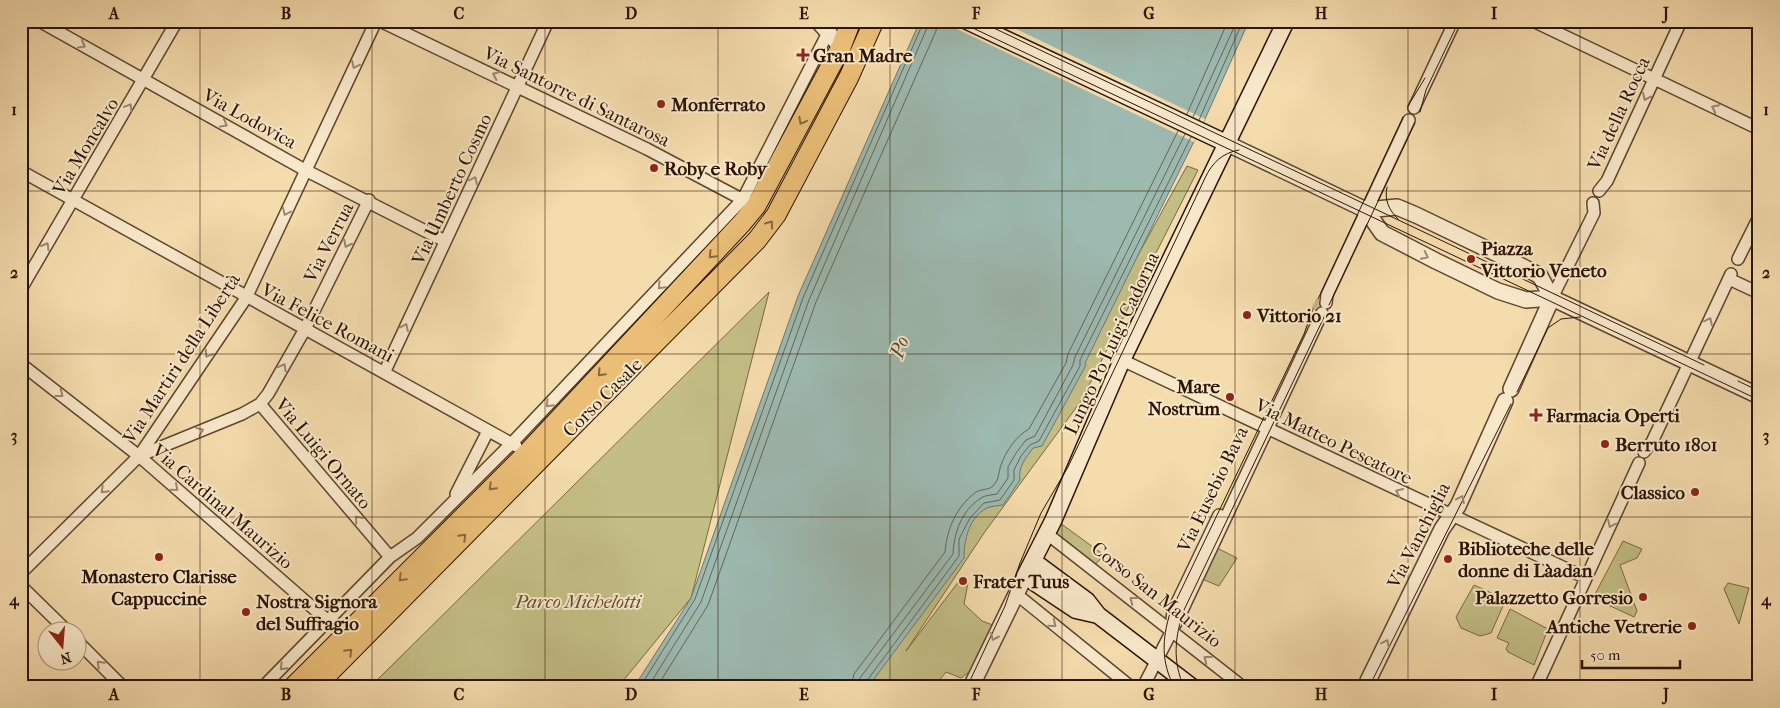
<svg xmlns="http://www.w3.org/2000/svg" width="1780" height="708" viewBox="0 0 1780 708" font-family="'IM FELL French Canon',serif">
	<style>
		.green { fill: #c3be85; stroke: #786844 }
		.water { fill: #9dbab1; stroke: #70776b }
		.pier { fill: #f5dcad }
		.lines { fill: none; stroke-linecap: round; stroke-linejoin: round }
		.shore { stroke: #64665a; stroke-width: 1 }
		.minor-tunnel { stroke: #cdb48b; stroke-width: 11; stroke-dasharray: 11 5.5; stroke-linecap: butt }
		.minor-casing { stroke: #5e452d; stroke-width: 14 }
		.tertiary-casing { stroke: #5e452d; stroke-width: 18 }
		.secondary-casing { stroke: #2c1302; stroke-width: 19 }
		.primary-casing { stroke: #2c1302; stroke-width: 21 }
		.minor { stroke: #f8e8ca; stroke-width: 11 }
		.tertiary { stroke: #f8e8ca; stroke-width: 15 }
		.secondary { stroke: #f8e8ca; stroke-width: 16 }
		.primary { stroke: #eabe76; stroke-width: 19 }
		.tram { stroke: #2c1302; stroke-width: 1 }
		.oneway { stroke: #9c8870 }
		.oneway2 { stroke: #8b683c }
		.grid { fill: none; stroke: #2c1302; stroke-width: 1; stroke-opacity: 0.55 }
		.poi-dot { fill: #8f2418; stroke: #f8e8ca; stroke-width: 2 }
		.labels { text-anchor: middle; stroke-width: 4; stroke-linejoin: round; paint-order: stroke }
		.poi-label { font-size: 19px; font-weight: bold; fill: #2c1302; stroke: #f8e8ca; text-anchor: start }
		.street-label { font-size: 19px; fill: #2c1302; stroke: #f8e8ca }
		.park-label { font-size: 19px; font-style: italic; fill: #614f30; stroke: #f8e8ca }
		.water-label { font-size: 20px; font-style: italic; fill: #544d3f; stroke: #f8e8ca }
		.neatline { fill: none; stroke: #2c1302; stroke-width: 2 }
		.grid-label { font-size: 16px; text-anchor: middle; font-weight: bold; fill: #2c1302 }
	</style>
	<rect width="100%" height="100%" fill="#f5dcad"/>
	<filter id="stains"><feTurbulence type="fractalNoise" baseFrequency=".004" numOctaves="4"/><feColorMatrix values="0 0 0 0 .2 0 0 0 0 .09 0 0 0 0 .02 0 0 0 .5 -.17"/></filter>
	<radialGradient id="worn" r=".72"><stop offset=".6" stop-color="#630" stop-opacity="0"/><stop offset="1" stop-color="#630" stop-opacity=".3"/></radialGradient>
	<!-- green -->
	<path class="green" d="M1187,166L1198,170L1081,401L984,533L906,651L962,577L968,583L964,604L982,621L998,627L983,661L961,678L946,672L934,687H848L959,527L1038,437Z
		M769,292L691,598L618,687H370Z
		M1060,523L1104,555L1093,567L1053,536Z
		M1623,541L1642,549L1637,558L1620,565L1637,611L1634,617L1593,598Z
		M1213,546L1237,558L1219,586L1197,577Z
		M1728,583L1749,588L1739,624L1724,589Z
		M1474,585L1500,597L1503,606L1491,633L1480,636L1461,628L1456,617Z
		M1510,609L1548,629L1534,665L1508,652L1506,649L1509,643L1497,638Z"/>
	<!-- water -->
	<path class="water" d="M920,21H1249L1205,119L1085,363L1086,365L1042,446L1033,448C1025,459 1018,467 1020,480L1003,505C998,506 991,506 987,508C969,517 964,540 964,558L868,687H634L691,598L798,296Z"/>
	<!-- pier -->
	<path class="pier" d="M940,21H999L1205,119L1194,142Z"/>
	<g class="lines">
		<!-- shore -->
		<path class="shore" d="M1187,114L1228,21
			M1193,117L1237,21
			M1199,120L1243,21
			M640,687L695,599L803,298L924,21
			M648,687L701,602L809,300L930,21
			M657,687L708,605L816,302L936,31L938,21
			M851,687L854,674L945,552C947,529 956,507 976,492C981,489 989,490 993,486C1000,478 998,473 1001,465C1006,451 1016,436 1029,429L1066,363L1068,354L1178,131
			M858,687L860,678L953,554C954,533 961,511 981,498C985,495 992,495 997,494L1008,478V467L1016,453L1026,440L1035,436L1073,365L1075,357L1185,134
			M865,687L866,682L959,556V539L970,518L984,503L1000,500L1014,480V470L1021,456L1030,445L1039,441L1080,366V360L1191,137"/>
		<!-- minor-tunnel -->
		<path class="minor-tunnel" d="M1316,311L1321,301"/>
		<!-- minor casing -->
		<g class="minor-casing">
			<path id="minor" d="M39,21L305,170L445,241
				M380,21L647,149L749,203
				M1533,21L1759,129
				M1414,108L1455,21
				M21,171L516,446
				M1599,191L1607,181L1681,21
				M1738,259L1759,217
				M1729,279L1759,293
				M21,289L177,21
				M1552,298L1594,213L1593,203
				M1326,303L1327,295L1409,120
				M1122,360L1586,578
				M21,364L139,456L328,621
				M385,371L548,21
				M260,404L390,557
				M1644,452L1652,442L1731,274
				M139,456L242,414L260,404L268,394L305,329L369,200
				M456,494L488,431
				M1046,533L1243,687
				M21,573L139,456L246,298L376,21
				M21,586L66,630
				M1015,593L1131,687
				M1171,629L1173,611L1219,515
				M78,642L123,687
				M263,687L390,557L417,538L511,444L743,199L834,21
				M1143,687L1180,615L1322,313
				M1536,687L1639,463"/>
		</g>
		<!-- tertiary casing -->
		<g class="tertiary-casing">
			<path id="tertiary" d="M818,21L841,47
				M1228,144L1366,210L1397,207L1416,215L1514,262L1540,276L1552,298
				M1366,210L1382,233L1436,261L1498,291L1526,300L1552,298L1759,396
				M1511,389L1552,298
				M971,687L1025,576
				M1365,687L1442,529L1458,506L1505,401"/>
		</g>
		<!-- secondary casing -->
		<g class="secondary-casing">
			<path id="secondary" d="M967,21L1228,144
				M1033,561L1087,601L1098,615L1192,687
				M1098,615L1076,610L1025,576L1053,521L1122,360L1286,21"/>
		</g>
		<!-- primary casing -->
		<g class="primary-casing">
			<path id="primary" d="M293,687L527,453L742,223L756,206L841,47L851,21
				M315,687L757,240L776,215L849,77L874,21"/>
		</g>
		<!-- minor -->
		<use href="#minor" class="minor"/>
		<!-- tertiary -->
		<use href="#tertiary" class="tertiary"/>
		<!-- secondary -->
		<use href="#secondary" class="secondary"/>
		<!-- primary -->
		<use href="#primary" class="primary"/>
		<!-- tram -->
		<path class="tram" d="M958,21L1759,400
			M979,21L1704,365
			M1408,106L1425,78
			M1420,112L1426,90L1459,21
			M1387,187C1384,200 1389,210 1398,219
			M1318,299L1403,117
			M1329,305L1415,123
			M1738,381L1759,391
			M1517,392L1548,328L1561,319L1580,317
			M967,687L1005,606L1020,563L1041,513L1068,467L1205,178C1212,163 1222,153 1239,150
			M1174,687C1161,661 1162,640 1170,613L1304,334L1313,309
			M1184,687C1172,661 1175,636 1184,610L1325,315
			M1369,687L1511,404"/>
	</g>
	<!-- one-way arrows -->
	<defs><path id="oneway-chevron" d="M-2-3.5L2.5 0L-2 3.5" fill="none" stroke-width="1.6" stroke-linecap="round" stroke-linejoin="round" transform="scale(1.25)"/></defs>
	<g class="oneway">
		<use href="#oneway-chevron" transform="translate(82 45) rotate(29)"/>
		<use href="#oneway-chevron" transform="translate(355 65) rotate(115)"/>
		<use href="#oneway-chevron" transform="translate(496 75) rotate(-155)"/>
		<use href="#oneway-chevron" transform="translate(1646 97) rotate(115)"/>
		<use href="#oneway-chevron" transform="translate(129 107) rotate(-59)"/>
		<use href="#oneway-chevron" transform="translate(1715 108) rotate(-154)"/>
		<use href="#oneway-chevron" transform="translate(224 124) rotate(29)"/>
		<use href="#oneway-chevron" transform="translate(474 180) rotate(-64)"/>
		<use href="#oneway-chevron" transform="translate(286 212) rotate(115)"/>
		<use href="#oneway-chevron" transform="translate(347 244) rotate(117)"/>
		<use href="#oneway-chevron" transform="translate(46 246) rotate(-60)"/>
		<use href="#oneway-chevron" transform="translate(1425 256) rotate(26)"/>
		<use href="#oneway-chevron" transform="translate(661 286) rotate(133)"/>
		<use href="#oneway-chevron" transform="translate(1709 321) rotate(-64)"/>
		<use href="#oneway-chevron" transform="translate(405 327) rotate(-65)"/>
		<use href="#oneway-chevron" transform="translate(208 354) rotate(124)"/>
		<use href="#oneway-chevron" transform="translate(283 367) rotate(-61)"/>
		<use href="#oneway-chevron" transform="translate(60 394) rotate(38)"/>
		<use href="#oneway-chevron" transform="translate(549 404) rotate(133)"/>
		<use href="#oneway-chevron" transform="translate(200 431) rotate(-22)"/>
		<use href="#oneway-chevron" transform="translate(175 488) rotate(41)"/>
		<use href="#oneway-chevron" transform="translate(104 490) rotate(135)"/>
		<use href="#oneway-chevron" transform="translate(1399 492) rotate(-155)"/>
		<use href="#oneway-chevron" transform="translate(1461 499) rotate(-65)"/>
		<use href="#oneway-chevron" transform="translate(358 519) rotate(-130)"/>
		<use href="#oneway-chevron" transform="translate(1611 524) rotate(115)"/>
		<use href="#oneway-chevron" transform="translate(1133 600) rotate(-142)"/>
		<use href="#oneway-chevron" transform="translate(1053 624) rotate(39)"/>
		<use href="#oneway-chevron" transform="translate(994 637) rotate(114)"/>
		<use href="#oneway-chevron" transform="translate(1386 643) rotate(-64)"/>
		<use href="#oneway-chevron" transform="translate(1207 659) rotate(-142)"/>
		<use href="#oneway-chevron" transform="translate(100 664) rotate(-135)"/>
		<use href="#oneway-chevron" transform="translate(283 667) rotate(135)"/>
	</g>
	<g class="oneway2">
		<use href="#oneway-chevron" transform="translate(802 121) rotate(118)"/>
		<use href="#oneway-chevron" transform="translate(770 224) rotate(-54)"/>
		<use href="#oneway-chevron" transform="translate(712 255) rotate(133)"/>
		<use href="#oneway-chevron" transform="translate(601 373) rotate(133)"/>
		<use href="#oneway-chevron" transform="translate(492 487) rotate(135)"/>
		<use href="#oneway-chevron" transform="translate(463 537) rotate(-45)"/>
		<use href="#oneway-chevron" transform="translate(402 578) rotate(135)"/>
		<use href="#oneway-chevron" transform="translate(349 652) rotate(-45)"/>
	</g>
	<!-- grid -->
	<path class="grid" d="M200,21V687M372,21V687M545,21V687M718,21V687M890,21V687M1062,21V687M1235,21V687M1408,21V687M1580,21V687M21,191H1759M21,354H1759M21,517H1759"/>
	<!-- markers -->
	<g class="poi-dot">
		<path d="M800.5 47.5h5v5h5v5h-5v5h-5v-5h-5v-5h5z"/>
		<circle cx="661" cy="104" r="5"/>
		<circle cx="654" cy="168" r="5"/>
		<circle cx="1471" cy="259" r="5"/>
		<circle cx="1247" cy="315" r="5"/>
		<circle cx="1230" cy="397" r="5"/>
		<path d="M1533.5 407.5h5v5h5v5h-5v5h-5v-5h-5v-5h5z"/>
		<circle cx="1605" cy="444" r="5"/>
		<circle cx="1695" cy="492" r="5"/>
		<circle cx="159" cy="557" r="5"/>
		<circle cx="1448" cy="559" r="5"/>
		<circle cx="963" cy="581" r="5"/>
		<circle cx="1643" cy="597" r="5"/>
		<circle cx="246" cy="612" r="5"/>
		<circle cx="1692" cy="626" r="5"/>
	</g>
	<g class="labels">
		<!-- poi labels -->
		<g class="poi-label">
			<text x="813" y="62">Gran Madre</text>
			<text x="671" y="111">Monferrato</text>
			<text x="664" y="175">Roby e Roby</text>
			<text x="1481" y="255">Piazza<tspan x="1481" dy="22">Vittorio Veneto</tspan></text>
			<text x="1257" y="322">Vittorio 21</text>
			<text x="1220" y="393" text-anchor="end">Mare<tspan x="1220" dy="22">Nostrum</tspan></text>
			<text x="1546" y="422">Farmacia Operti</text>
			<text x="1615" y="451">Berruto 1801</text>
			<text x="1685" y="499" text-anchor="end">Classico</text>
			<text x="1458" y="555">Biblioteche delle<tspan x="1458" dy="22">donne di Làadan</tspan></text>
			<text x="159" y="583" text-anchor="middle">Monastero Clarisse<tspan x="159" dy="22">Cappuccine</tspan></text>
			<text x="973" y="588">Frater Tuus</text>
			<text x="1633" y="604" text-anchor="end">Palazzetto Gorresio</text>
			<text x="256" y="608">Nostra Signora<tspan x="256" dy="22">del Suffragio</tspan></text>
			<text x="1682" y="633" text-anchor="end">Antiche Vetrerie</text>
		</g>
		<!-- street labels -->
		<g class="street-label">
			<text transform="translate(577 96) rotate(26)" y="7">Via Santorre di Santarosa</text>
			<text transform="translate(1618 113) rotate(-65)" y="7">Via della Rocca</text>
			<text transform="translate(250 118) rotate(29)" y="7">Via Lodovica</text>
			<text transform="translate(85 146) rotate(-59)" y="7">Via Moncalvo</text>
			<text transform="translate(451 189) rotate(-65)" y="7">Via Umberto Cosmo</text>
			<text transform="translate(328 242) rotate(-63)" y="7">Via Verrua</text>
			<text transform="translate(328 322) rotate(28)" y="7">Via Felice Romani</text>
			<text transform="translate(1111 343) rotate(-65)" y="7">Lungo Po Luigi Cadorna</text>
			<text transform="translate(181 358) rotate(-57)" y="7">Via Martiri della Libertà</text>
			<text transform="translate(602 397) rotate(-45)" y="7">Corso Casale</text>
			<text transform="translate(1334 441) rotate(26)" y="7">Via Matteo Pescatore</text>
			<text transform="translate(324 453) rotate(50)" y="7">Via Luigi Ornato</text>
			<text transform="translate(1212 489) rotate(-64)" y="7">Via Eusebio Bava</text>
			<text transform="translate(223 506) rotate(41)" y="7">Via Cardinal Maurizio</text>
			<text transform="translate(1418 535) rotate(-63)" y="7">Via Vanchiglia</text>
			<text transform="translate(1157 594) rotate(38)" y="7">Corso San Maurizio</text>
		</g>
		<!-- park labels -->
		<g class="park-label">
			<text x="578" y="608">Parco Michelotti</text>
		</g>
		<!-- water labels -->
		<g class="water-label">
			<text transform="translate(899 347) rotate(-71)" y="7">Po</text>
		</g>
	</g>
	<!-- margin -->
	<rect width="1780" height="708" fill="none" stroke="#f5dcad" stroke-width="55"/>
	<!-- north arrow -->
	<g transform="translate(62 646) rotate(163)"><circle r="24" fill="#f8e8ca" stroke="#a6937a"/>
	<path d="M0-4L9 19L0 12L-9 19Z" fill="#8f2418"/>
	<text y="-8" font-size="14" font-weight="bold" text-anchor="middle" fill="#2c1302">N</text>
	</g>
	<!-- scale -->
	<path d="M1582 660v8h98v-8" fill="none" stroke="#2c1302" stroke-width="2.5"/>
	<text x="1590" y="660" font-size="15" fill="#2c1302" stroke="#f8e8ca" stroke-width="4" paint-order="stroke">50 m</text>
	<rect x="28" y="28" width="1724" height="652" class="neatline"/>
	<g class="grid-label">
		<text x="114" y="19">A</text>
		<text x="286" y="19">B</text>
		<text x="459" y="19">C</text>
		<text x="631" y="19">D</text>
		<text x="804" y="19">E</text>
		<text x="976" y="19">F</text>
		<text x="1149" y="19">G</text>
		<text x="1321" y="19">H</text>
		<text x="1494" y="19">I</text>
		<text x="1666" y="19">J</text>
		<text x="14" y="115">1</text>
		<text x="1766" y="115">1</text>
		<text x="14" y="278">2</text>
		<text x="1766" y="278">2</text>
		<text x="14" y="441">3</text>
		<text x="1766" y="441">3</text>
		<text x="14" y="605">4</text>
		<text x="1766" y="605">4</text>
		<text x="114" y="700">A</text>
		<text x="286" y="700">B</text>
		<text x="459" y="700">C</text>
		<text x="631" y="700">D</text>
		<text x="804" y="700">E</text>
		<text x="976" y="700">F</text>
		<text x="1149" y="700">G</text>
		<text x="1321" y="700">H</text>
		<text x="1494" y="700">I</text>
		<text x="1666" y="700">J</text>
	</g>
	<rect width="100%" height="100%" filter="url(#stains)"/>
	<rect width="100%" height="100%" fill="url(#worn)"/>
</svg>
